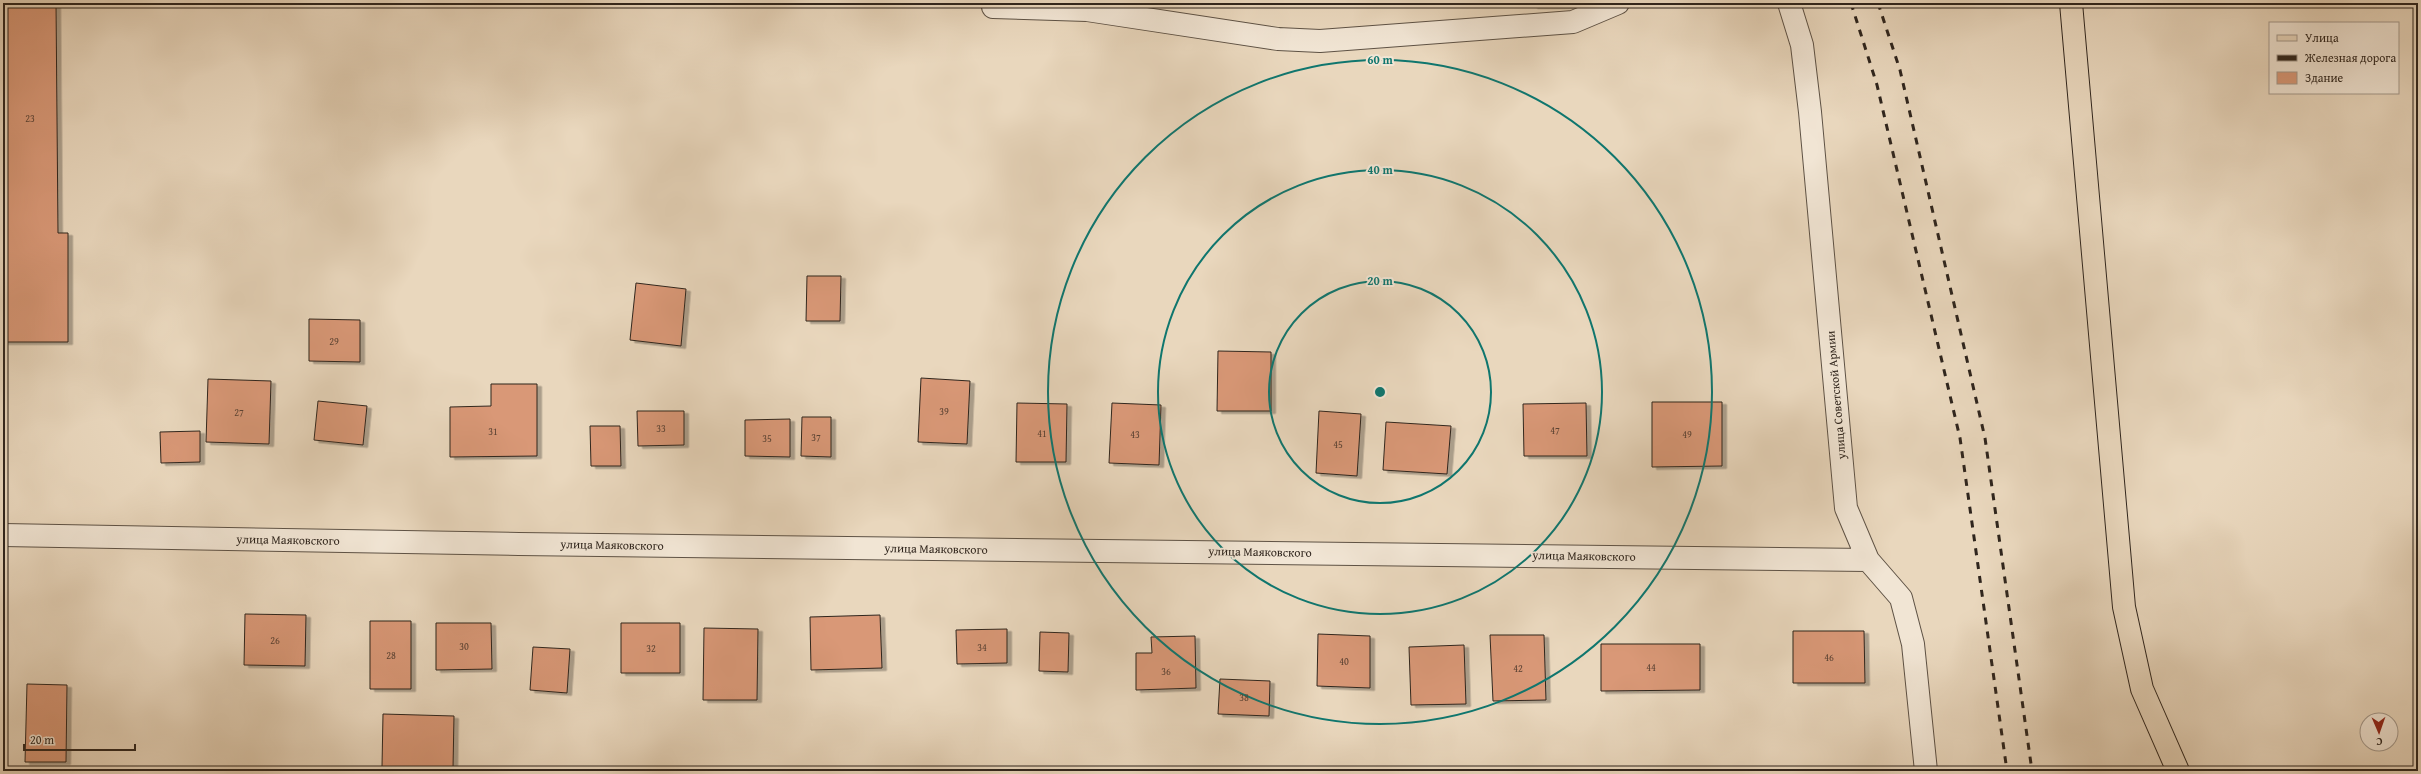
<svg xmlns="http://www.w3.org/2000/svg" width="2421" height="774" viewBox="0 0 2421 774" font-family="'Gentium Book Plus',serif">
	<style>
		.building { fill: #d99877; stroke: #2f251d; filter: url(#shadow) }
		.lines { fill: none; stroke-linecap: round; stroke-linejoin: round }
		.minor-casing { stroke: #5e5245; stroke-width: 24 }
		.major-casing { stroke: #2f251d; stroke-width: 24 }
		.minor { stroke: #f1e5d4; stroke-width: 22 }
		.major { stroke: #e9d7bd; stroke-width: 22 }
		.rail { stroke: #2f251d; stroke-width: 3; stroke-dasharray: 7 7; stroke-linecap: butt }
		.ring { fill: none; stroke: #0f766e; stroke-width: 2 }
		.labels { text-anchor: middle; stroke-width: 4; stroke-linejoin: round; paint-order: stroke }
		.number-label { font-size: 10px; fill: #5a4234 }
		.street-label { font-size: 12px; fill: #2f251d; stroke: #f1e5d4 }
		.centre { fill: #0f766e; stroke: #f1e5d4; stroke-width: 2 }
		.ring-label { font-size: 12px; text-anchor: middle; font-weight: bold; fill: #0f766e; stroke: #f1e5d4; stroke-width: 4; stroke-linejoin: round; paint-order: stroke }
	</style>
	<defs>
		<filter id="shadow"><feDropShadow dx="4.5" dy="2.5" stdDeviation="0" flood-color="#0004"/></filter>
	</defs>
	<rect width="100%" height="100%" fill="#e9d7bd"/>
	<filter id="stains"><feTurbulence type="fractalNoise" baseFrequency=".005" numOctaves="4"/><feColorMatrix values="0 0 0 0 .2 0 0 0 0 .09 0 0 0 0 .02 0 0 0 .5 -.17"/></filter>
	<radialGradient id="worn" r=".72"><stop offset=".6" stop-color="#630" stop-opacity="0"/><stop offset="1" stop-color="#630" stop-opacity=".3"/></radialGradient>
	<!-- building -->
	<path class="building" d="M3,3H56L58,233H68V342H3Z
		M1533,3H1573V6H1533Z
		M807,276H841L840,321H806Z
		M636,283L686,289L681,346L630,340Z
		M309,319L360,320V362L309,361Z
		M1218,351L1271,352V411H1217Z
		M921,378L970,381L967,444L918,442Z
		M208,379L271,381L269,444L206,442Z
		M491,384H537V456L450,457V407L491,406Z
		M318,401L367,406L363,445L314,440Z
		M1652,402H1722V466L1652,467Z
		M1017,403L1067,404L1066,462H1016Z
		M1112,403L1161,405L1159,465L1109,463Z
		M1586,403L1587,456H1524L1523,404Z
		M637,411H684V445L638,446Z
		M1319,411L1361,414L1357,476L1316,473Z
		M802,417H831V457L801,456Z
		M790,419V457L745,456V420Z
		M1386,422L1451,426L1447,474L1383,470Z
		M590,426H620L621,466H591Z
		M200,431V462L161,463L160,432Z
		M245,614L306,615L305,666L244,665Z
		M880,615L882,668L811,670L810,617Z
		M370,621H411V689H370Z
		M436,623H491L492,669L436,670Z
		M621,623H680V673H621Z
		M704,628L758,629L757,700H703Z
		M1007,629V663L957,664L956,630Z
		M1793,631H1864L1865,683H1793Z
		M1040,632L1069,633L1068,672L1039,671Z
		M1318,634L1370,636V688L1317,686Z
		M1490,635H1544L1546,700L1493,701Z
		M1195,636L1196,688L1136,690V653H1152L1151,637Z
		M1601,644H1700V690L1601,691Z
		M1464,645L1466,704L1411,705L1409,647Z
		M533,647L570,649L567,693L530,690Z
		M1220,679L1270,681L1269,716L1218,714Z
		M27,684L67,685L66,762H25Z
		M383,714L454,716L453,769L382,767Z"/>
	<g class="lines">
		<!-- minor casing -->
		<g class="minor-casing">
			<path id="minor" d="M1789,3L1802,45L1810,112L1846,508L1868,560L1901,598L1913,644L1926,771
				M993,7L1087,10L1278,39L1320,41L1573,22L1618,3
				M3,535L519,544L1868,560"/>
		</g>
		<!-- major casing -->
		<g class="major-casing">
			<path id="major" d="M2071,3L2124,607L2142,689L2178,771"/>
		</g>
		<!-- minor -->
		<use href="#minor" class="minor"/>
		<!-- major -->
		<use href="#major" class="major"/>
		<!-- rail -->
		<path class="rail" d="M1851,3L1877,85L1960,438L2007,771
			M1878,3L1900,70L1985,438L2032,771"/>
	</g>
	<!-- distance rings -->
	<g class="ring">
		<circle cx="1380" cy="392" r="111"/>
		<circle cx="1380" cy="392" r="222"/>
		<circle cx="1380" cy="392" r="332"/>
	</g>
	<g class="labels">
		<!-- number labels -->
		<g class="number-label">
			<text x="30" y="122">23</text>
			<text x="334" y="345">29</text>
			<text x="944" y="415">39</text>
			<text x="239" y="416">27</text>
			<text x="661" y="432">33</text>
			<text x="1555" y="434">47</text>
			<text x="493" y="435">31</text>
			<text x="1042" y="437">41</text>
			<text x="1135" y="438">43</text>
			<text x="1687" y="438">49</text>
			<text x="816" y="441">37</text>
			<text x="767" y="442">35</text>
			<text x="1338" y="448">45</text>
			<text x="275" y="644">26</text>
			<text x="464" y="650">30</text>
			<text x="982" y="651">34</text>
			<text x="651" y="652">32</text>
			<text x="391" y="659">28</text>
			<text x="1829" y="661">46</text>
			<text x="1344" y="665">40</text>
			<text x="1651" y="671">44</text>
			<text x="1518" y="672">42</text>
			<text x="1166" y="675">36</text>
			<text x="1244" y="701">38</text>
		</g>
		<!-- street labels -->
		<g class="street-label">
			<text transform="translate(1836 395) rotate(-95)" y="4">улица Советской Армии</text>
			<text transform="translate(288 540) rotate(1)" y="4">улица Маяковского</text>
			<text transform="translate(612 545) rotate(1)" y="4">улица Маяковского</text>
			<text transform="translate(936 549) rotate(1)" y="4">улица Маяковского</text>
			<text transform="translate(1260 552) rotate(1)" y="4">улица Маяковского</text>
			<text transform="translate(1584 556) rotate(1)" y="4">улица Маяковского</text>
		</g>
	</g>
	<circle cx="1380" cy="392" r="6" class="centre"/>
	<g class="ring-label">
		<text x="1380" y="64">60 m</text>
		<text x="1380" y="174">40 m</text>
		<text x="1380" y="285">20 m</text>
	</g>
	<!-- margin -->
	<rect width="2421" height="774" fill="none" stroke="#e9d7bd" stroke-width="16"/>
	<rect x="4" y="4" width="2413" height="766" fill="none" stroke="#2f251d" stroke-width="2"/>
	<rect x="8" y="8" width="2405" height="758" fill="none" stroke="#2f251d"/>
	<!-- legend -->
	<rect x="2269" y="22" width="130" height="72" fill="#f1e5d4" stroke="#a3988b"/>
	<rect x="2277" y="35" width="20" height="6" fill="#e9d7bd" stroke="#a3988b"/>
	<text x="2305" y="42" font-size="12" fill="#2f251d">Улица</text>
	<rect x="2277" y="55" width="20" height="6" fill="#2f251d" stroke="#a3988b"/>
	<text x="2305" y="62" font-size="12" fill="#2f251d">Железная дорога</text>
	<rect x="2277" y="72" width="20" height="12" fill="#d99877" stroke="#a3988b"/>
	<text x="2305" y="82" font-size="12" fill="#2f251d">Здание</text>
	<!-- north arrow -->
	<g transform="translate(2379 732) rotate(178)"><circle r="19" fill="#f1e5d4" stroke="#a3988b"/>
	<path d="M0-3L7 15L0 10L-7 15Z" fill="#8f2418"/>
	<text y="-6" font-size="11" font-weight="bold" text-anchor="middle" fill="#2f251d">С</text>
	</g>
	<!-- scale -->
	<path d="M24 744v6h111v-6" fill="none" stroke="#2f251d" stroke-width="2"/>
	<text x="30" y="744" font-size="12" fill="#2f251d" stroke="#f1e5d4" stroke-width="3" paint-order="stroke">20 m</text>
	<rect width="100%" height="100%" filter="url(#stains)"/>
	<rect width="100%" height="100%" fill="url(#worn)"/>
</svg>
